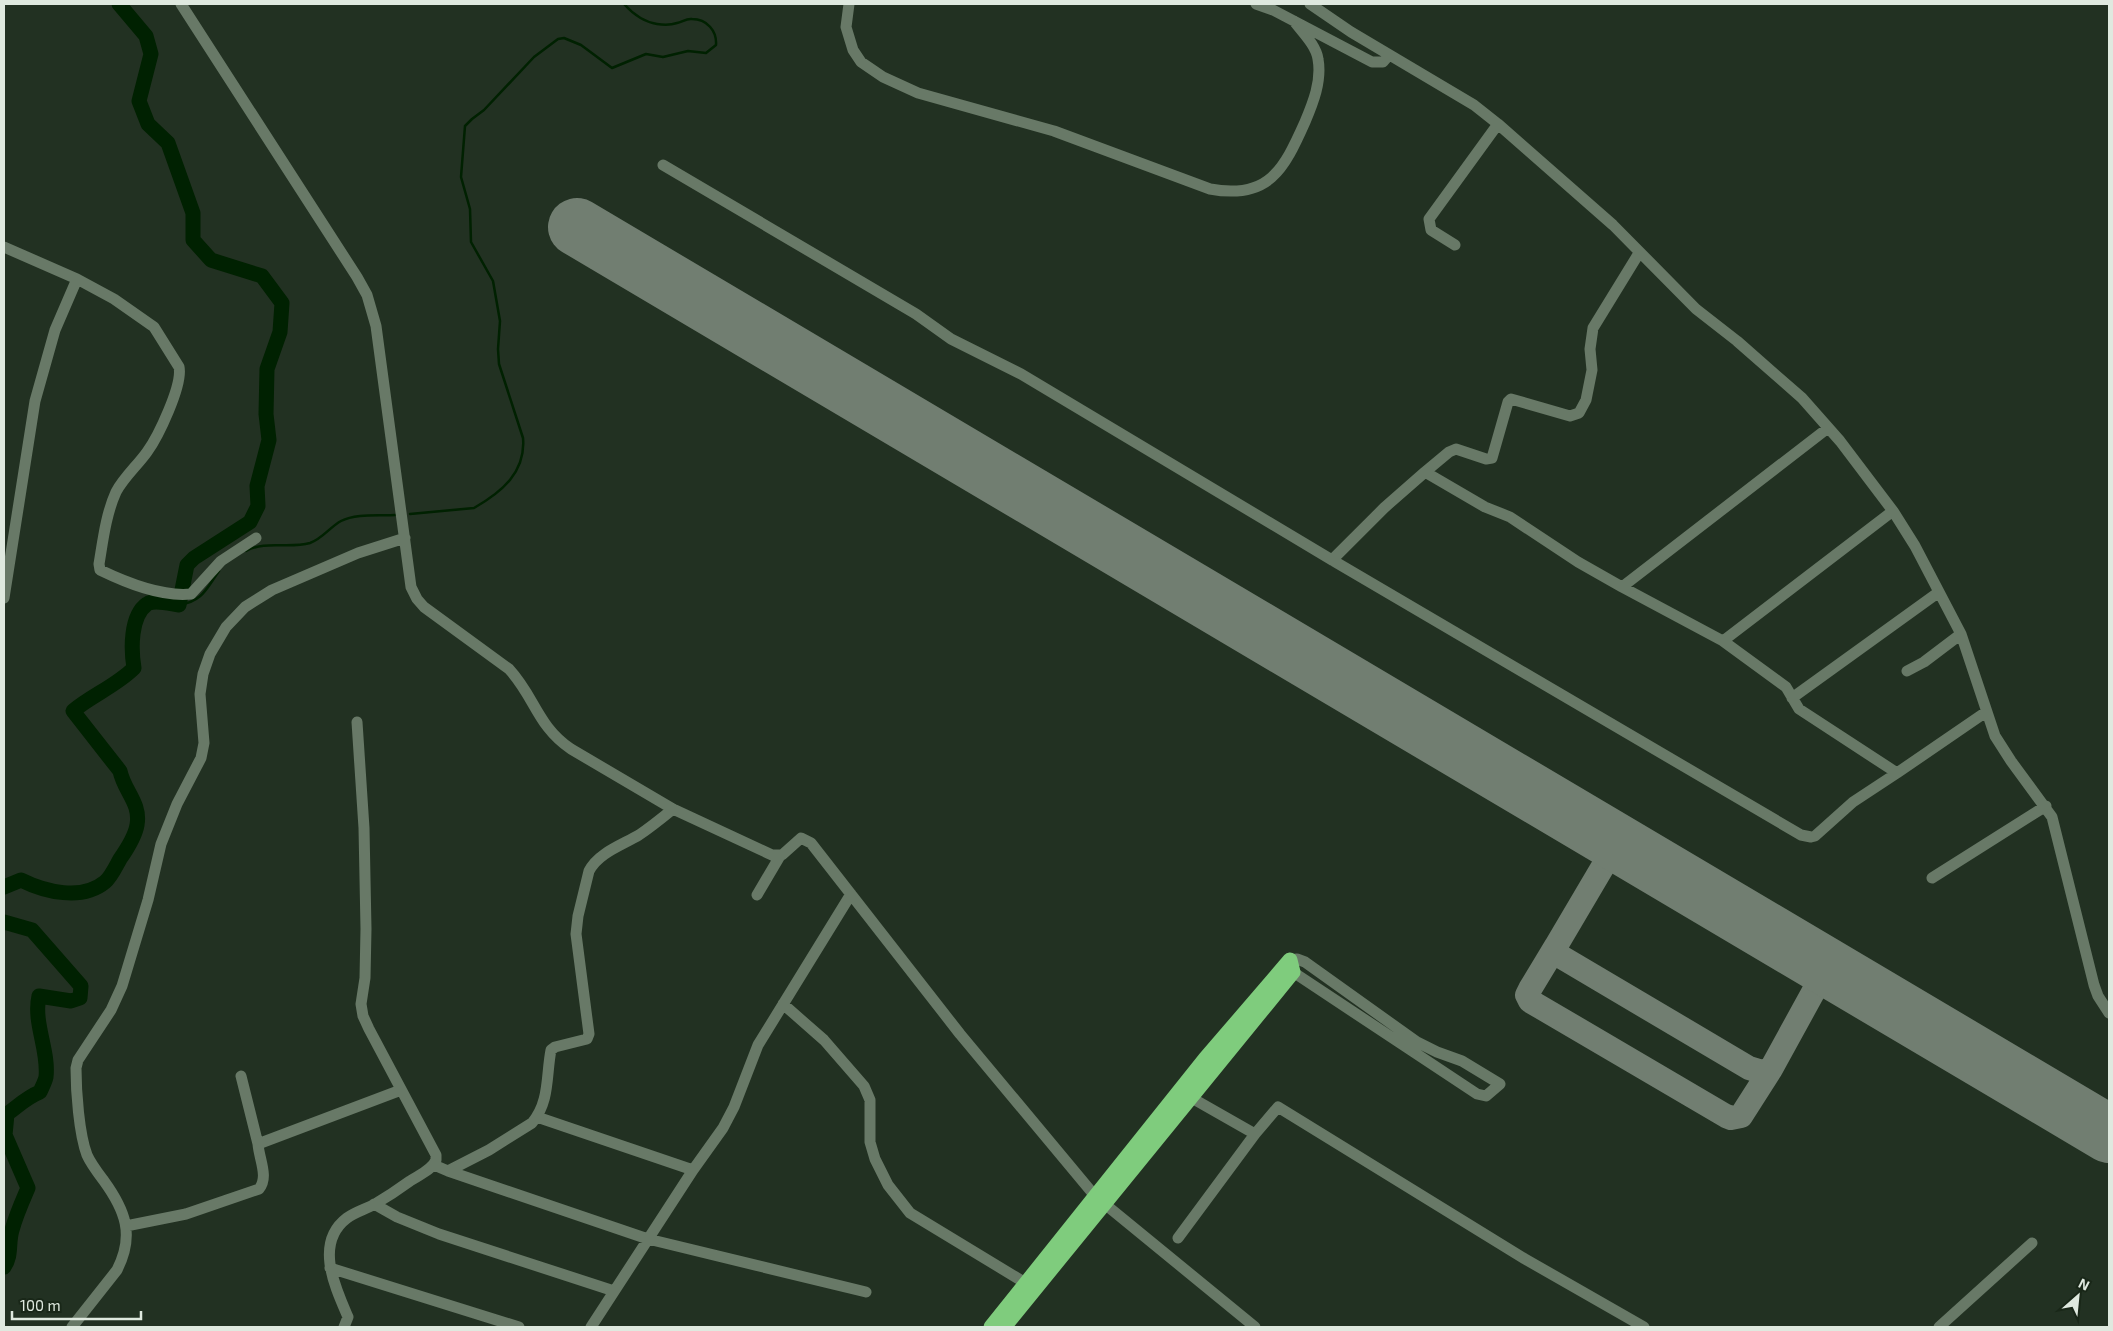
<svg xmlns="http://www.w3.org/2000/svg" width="2113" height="1331" viewBox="0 0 2113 1331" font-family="'Exo 2',sans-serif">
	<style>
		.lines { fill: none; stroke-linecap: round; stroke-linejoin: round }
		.stream { stroke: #002101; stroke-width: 2.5 }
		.river { stroke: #002101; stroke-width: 15 }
		.taxiway { stroke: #717e71; stroke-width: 24 }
		.runway { stroke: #717e71; stroke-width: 58 }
		.minor { stroke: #687967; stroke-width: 11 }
		.highway { stroke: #7fcc7d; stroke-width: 15 }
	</style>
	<rect width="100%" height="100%" fill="#223122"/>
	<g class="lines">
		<!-- stream -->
		<path class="stream" d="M410,514L474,508C502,492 526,472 523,438L499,364L498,349L500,321L493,281L471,242L470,209L461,177L465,126L472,119L484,110L534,57L558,39L564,38L581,45L612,68L646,54L663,57L688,51L706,53L716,45C717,31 707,19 692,19C687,18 682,22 677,23C671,25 664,25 657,24C644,22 633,14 624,4
			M246,551C266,540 288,549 310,543C322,539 330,527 341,521C356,513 379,516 395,515
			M179,605C203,601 206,589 219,571"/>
		<!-- river -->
		<path class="river" d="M4,887L21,880C45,892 82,901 105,882C111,877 116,866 120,859C127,849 135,837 137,825C141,803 124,791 120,771L73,711C92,695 116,686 134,668C131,650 130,616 147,604C155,599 171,604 179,605L187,565L194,558L250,522L258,506L257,486L269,440L266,414L267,369L280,332L282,303L262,276L211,260L193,240V213L168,143L148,124L139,101L151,54L146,36L119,4
			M4,922L32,930L81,986L80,998L71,1001L39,996C33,1023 49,1050 46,1077C45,1082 42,1087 40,1092C27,1097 18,1106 7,1114L5,1135L28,1188C22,1202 16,1215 12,1230C8,1243 12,1256 4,1267"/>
		<!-- taxiway -->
		<path class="taxiway" d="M1593,829L1604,843L1605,863
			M1556,946L1558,955L1749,1068L1762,1072L1771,1069L1741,1116L1731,1118L1726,1116L1530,1001L1527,995L1530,989Z
			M1556,946L1605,863L1620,854L1639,856
			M1807,955L1817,972L1816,987
			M1771,1069L1816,987L1830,978L1848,980"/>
		<!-- runway -->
		<path class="runway" d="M577,227L2109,1134"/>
		<!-- minor -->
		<path class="minor" d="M181,4L357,277L367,295L376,326L411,587L417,599L424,607L509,669C535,697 537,726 571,749L673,809L772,855H782L801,838L811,843L960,1034L1095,1196L1255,1327
			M849,4L846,27L853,50L861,62L883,77L918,93L1054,131L1210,189C1269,200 1284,169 1305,122C1313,103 1322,81 1318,59C1316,45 1302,32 1294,21
			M1256,4L1273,10L1372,62H1383L1389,55
			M1310,4L1351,32L1474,105L1498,124L1613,225L1696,309L1737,341L1802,398L1840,441L1893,511L1915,546L1961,634L1995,736L2011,761L2052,817L2094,985L2098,996L2109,1013
			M663,165L916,314L951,339L1021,374L1332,560L1801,835L1811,837L1815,836L1853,802L1897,773
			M1455,245L1431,230L1429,219L1498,124
			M4,247L77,279L114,299L154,327L179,367C183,385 158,437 147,452C137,466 124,477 116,492C106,514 103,540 99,564L100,570C127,583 161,597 191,594L221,561L256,538
			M1639,253L1593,328L1590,349L1592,370L1586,400L1579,413L1570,416L1511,399L1508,402L1492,458L1486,459L1456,449L1449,452L1425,472L1485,507L1510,517L1578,562L1622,587L1828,428
			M1332,560L1384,508L1425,472
			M1622,587L1723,641L1786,687L1799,709L1897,773L1986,712
			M4,598L35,401L55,330L77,279
			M1723,641L1893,511
			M1907,671L1924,662L1961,634
			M1792,698L1939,592
			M1932,878L2046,806
			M757,895L780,856
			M1290,960L1297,959L1305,962L1417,1042L1437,1052L1462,1061L1500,1084L1486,1096L1477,1094L1293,972
			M783,1004L824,1040L864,1086L870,1100V1142L875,1159L888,1185L910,1213L1032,1287
			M241,1076L258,1144
			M1190,1097L1255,1134
			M537,1117L693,1170
			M434,1165L448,1171L489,1150L532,1123C550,1102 546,1075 551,1050L555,1047L587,1039L589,1034L576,934L578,916L589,871C598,853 622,845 639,835C651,827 662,818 673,809
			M448,1171L648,1239L866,1292
			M374,1204L397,1217L439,1234L614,1291
			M126,1226L186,1214L259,1189C269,1177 259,1159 258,1144L401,1090
			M1178,1238L1255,1134L1278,1107L1525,1259L1644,1327
			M330,1268L519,1327
			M72,1327L117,1270C135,1235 125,1210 104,1181C98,1173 91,1164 87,1155C79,1134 76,1091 76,1068L78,1060L111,1010L122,986L148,900L161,844L177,804L201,758L204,743L200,694L203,674L210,654L226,627L245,607L272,590L358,553L405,538
			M344,1327L348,1317C335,1287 314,1243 347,1218C355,1212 366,1209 375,1204C387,1197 399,1189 410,1181C419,1175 432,1170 436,1160V1155L369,1029L363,1016L361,1004L365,978L366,929L364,828L357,722
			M591,1327L693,1170L723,1128L734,1107L758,1045L851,894
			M1939,1327L2032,1243"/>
		<!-- highway -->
		<path class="highway" d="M991,1327L1205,1059L1290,960L1293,972L1004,1327"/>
	</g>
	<!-- border -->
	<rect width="2113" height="1331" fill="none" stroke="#dfe9df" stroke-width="10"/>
	<!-- north arrow -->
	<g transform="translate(2078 1296) rotate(27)" stroke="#192718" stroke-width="4" paint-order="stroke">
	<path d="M0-4L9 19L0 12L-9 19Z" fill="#dfe9df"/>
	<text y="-8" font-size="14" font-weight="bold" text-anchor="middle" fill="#dfe9df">N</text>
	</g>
	<!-- scale -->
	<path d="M12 1311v8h129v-8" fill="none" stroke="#dfe9df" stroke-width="2.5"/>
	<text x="20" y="1311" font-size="15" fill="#dfe9df" stroke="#192718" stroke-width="4" paint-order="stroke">100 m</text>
</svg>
